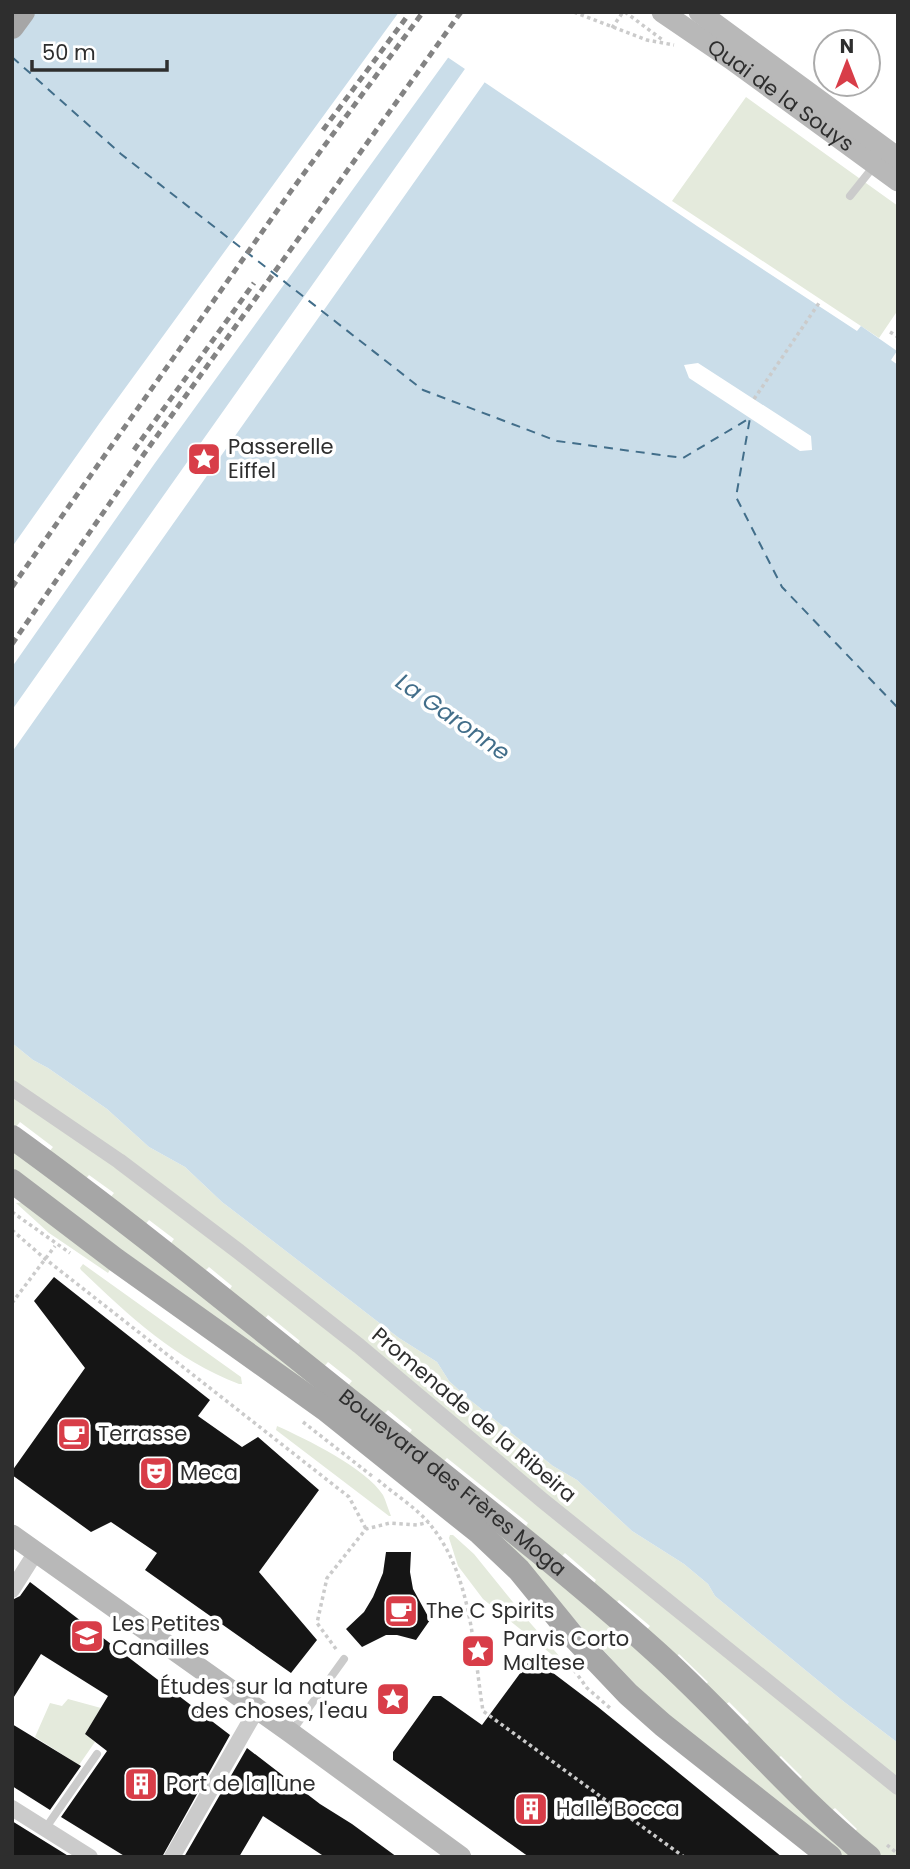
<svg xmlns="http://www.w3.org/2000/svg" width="910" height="1869" viewBox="0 0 910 1869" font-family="Poppins,sans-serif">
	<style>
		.green { fill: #e4eadc }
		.water { fill: #cadde9 }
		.pier { fill: #fff }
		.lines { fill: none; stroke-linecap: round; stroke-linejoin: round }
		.ferry { stroke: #426e8a; stroke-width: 2; stroke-dasharray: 9 7; stroke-linecap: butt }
		.building { fill: #151515 }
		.path { stroke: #cbcbcb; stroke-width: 3.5; stroke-dasharray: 3.5 3.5; stroke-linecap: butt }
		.lane { stroke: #cbcbcb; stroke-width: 8 }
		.street { stroke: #cbcbcb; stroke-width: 16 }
		.secondary { stroke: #b8b8b8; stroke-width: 21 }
		.primary { stroke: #a6a6a6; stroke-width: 24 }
		.rail { stroke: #838383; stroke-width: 5; stroke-dasharray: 7 5; stroke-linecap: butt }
		.labels { text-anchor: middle; stroke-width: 7; stroke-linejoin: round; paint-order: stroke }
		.street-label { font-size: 21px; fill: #2e2e2e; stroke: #fff }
		.poi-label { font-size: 21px; fill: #2e2e2e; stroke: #fff; text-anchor: start }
		.water-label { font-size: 23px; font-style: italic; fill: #426e8a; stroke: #fff }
	</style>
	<rect width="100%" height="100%" fill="#fff"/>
	<!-- green -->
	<path class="green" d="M746,97L898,206V310L879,338L672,201Z
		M12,1043L33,1060L48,1068L107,1109L149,1147L185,1167L222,1202L399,1338L437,1362L449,1381L470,1400L553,1466L577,1480L632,1531L684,1564L708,1584L715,1596L843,1701L898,1743V1857H878L852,1835L857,1829L835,1808L829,1813L797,1782L802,1777L781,1756L775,1760L744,1728L749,1722L729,1702L723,1707L703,1688L708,1682L679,1654L673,1660L645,1632L650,1626L619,1600L614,1605L592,1586L596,1580L565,1553L560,1558L524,1529L528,1523L447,1458L441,1464L407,1436L412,1430L388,1410L382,1416L346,1388L352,1381L328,1362L322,1369L296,1347L300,1341L268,1315L264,1320L228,1292L232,1286L209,1267L203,1273L169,1246L174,1239L149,1220L144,1226L109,1199L114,1193L89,1175L84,1181L48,1153L53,1147L20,1122L16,1127L12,1125Z
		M12,1146L383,1437L12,1171Z
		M25,1202L111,1268L108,1273L49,1233L16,1203Z
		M83,1264L241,1377L242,1384H239C176,1360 129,1316 81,1270L80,1268Z
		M277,1426C306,1439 366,1468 383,1495C386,1501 388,1509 391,1516H389L276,1430Z
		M466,1504L551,1574L686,1694L852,1857H843L663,1714Z
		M450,1535H453L474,1554L525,1617L561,1658V1662L483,1599L458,1566L449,1538Z
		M68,1699L101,1708L85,1734L95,1742L79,1765L35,1737L50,1703L62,1706Z"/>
	<!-- water -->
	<path class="water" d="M12,12H403L397,21L434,48L697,226L857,331L861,326L897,351L891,360L898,365V1743L843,1701L715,1596L708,1584L684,1564L632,1531L577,1480L553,1466L470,1400L449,1381L437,1362L399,1338L222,1202L185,1167L149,1147L107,1109L48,1068L33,1060L12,1043Z"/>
	<!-- pier -->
	<path class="pier" d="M399,12H407L402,20L450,55L155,463L12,667V547L99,424Z
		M467,66L487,79L12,752V710Z
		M698,363L811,436L812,450L800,451L689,378L684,365Z"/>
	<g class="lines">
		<!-- ferry -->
		<path class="ferry" d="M12,57L121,154L423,390L557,441L683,458L750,418L736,497L782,587L898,708"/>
	</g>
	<!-- building -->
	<path class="building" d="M54,1277L210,1400L198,1416L242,1447L258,1437L319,1490L259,1572L317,1640L291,1673L145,1570L157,1553L111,1522L91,1532L12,1475V1471L85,1368L34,1301Z
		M386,1552H411L410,1572L413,1589L430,1620L416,1640L397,1635H386L362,1647L346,1629L364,1612L373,1597L383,1573Z
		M30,1582L230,1735L162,1857H126L61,1817L107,1751L85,1734L108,1696L41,1654L12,1700V1600L20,1596Z
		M532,1657L598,1707L782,1857H529L393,1760V1752L433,1696H441L482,1725Z
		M12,1724L81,1766L50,1810L12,1786Z
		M247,1748L320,1804L352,1824L397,1857H325L263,1816L239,1857H184Z
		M12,1821L70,1857H12Z"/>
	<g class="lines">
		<!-- path -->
		<path class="path" d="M574,12L647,40L674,45
			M625,12L664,41
			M612,28L623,12
			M890,332L898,337
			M754,399L819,303
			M12,1212L70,1253
			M12,1230L44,1258L349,1497L366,1529
			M12,1303L55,1246
			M303,1422L372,1476
			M378,1480C394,1494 414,1506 428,1522C472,1573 473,1648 483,1711L684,1857
			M336,1649L317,1623L327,1578L366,1529L390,1523L417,1525L429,1522
			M574,1670L587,1688L610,1708
			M887,1845L898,1854"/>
		<!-- lane -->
		<path class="lane" d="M850,196L874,166
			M292,1731L344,1659
			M45,1829L97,1754"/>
		<!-- street -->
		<path class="street" d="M12,1088L119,1161L238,1251L359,1346L542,1500L898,1787
			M12,1590L36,1552
			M12,1808L90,1857
			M172,1857L257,1709"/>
		<!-- secondary -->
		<g class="secondary">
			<path id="s1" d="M662,12L731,59L898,181"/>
			<path d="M699,12L898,158"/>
			<path d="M12,1535L291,1733L461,1857"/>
		</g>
		<!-- primary -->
		<g class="primary">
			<path d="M12,27L23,12"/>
			<path id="s2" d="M12,1137C131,1223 244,1316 358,1407C458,1487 559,1565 654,1650C728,1716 791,1794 869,1857"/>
			<path d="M12,1181L116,1260L325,1409L480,1533L519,1570L572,1635L628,1694L663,1725L830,1857"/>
		</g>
		<!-- rail -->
		<path class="rail" d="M323,130L406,18
			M134,450L254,283
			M12,587L291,191L423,12
			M12,644L144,454L461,12"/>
	</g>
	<!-- icons -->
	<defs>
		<g id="sight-square" transform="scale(1.75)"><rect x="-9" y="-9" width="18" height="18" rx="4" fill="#d83d48" stroke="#fff"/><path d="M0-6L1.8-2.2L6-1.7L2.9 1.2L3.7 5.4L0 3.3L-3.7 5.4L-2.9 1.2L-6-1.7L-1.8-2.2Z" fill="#fff"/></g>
		<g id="cafe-square" transform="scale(1.75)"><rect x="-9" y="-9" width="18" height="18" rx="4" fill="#d83d48" stroke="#fff"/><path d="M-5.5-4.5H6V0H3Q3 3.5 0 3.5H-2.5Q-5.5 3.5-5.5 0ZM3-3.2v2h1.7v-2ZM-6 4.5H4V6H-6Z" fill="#fff"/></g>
		<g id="theatre-square" transform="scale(1.75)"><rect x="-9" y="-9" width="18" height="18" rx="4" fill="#d83d48" stroke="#fff"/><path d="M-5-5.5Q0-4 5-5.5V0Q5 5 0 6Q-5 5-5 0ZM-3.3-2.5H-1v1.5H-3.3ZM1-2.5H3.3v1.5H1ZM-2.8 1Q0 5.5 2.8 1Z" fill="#fff"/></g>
		<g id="school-square" transform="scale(1.75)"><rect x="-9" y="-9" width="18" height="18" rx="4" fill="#d83d48" stroke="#fff"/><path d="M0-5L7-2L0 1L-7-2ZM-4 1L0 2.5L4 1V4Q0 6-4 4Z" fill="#fff"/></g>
		<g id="building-square" transform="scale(1.75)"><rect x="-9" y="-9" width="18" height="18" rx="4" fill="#d83d48" stroke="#fff"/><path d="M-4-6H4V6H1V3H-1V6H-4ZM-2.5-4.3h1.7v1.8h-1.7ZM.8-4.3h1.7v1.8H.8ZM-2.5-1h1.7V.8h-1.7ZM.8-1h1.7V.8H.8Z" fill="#fff"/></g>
	</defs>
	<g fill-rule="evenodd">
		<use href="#sight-square" x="204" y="459"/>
		<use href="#cafe-square" x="74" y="1434"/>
		<use href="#theatre-square" x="156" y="1473"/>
		<use href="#cafe-square" x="401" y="1611"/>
		<use href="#school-square" x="87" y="1636"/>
		<use href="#sight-square" x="478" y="1651"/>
		<use href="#sight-square" x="393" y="1699"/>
		<use href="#building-square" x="141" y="1784"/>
		<use href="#building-square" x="531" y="1809"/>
	</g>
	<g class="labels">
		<!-- street labels -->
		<g class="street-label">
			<text dy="7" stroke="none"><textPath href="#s1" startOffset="145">Quai de la Souys</textPath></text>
			<text transform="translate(474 1415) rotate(40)" y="7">Promenade de la Ribeira</text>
			<text dy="7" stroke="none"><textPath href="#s2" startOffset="560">Boulevard des Frères Moga</textPath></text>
		</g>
		<!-- poi labels -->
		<g class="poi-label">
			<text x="228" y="454">Passerelle<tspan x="228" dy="24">Eiffel</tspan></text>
			<text x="98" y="1441">Terrasse</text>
			<text x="180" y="1480">Meca</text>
			<text x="426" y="1618">The C Spirits</text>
			<text x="112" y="1631">Les Petites<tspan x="112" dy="24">Canailles</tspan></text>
			<text x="503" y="1646">Parvis Corto<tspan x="503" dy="24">Maltese</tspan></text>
			<text x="368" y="1694" text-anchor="end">Études sur la nature<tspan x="368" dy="24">des choses, l'eau</tspan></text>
			<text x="166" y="1791">Port de la lune</text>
			<text x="556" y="1816">Halle Bocca</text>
		</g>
		<!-- water labels -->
		<g class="water-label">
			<text transform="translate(453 717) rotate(35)" y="8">La Garonne</text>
		</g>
	</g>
	<!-- border -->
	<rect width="910" height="1869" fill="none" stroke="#2e2e2e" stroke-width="28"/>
	<!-- north arrow -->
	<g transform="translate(847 63)"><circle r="33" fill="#ffffff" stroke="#ababab" stroke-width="2"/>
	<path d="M0-5L12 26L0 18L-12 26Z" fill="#d83d48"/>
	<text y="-10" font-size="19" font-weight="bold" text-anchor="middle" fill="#2e2e2e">N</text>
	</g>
	<!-- scale -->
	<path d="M32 60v10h135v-10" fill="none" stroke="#2e2e2e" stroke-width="3.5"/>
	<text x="42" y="60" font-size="21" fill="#2e2e2e" stroke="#ffffff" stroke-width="5" paint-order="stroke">50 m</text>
</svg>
